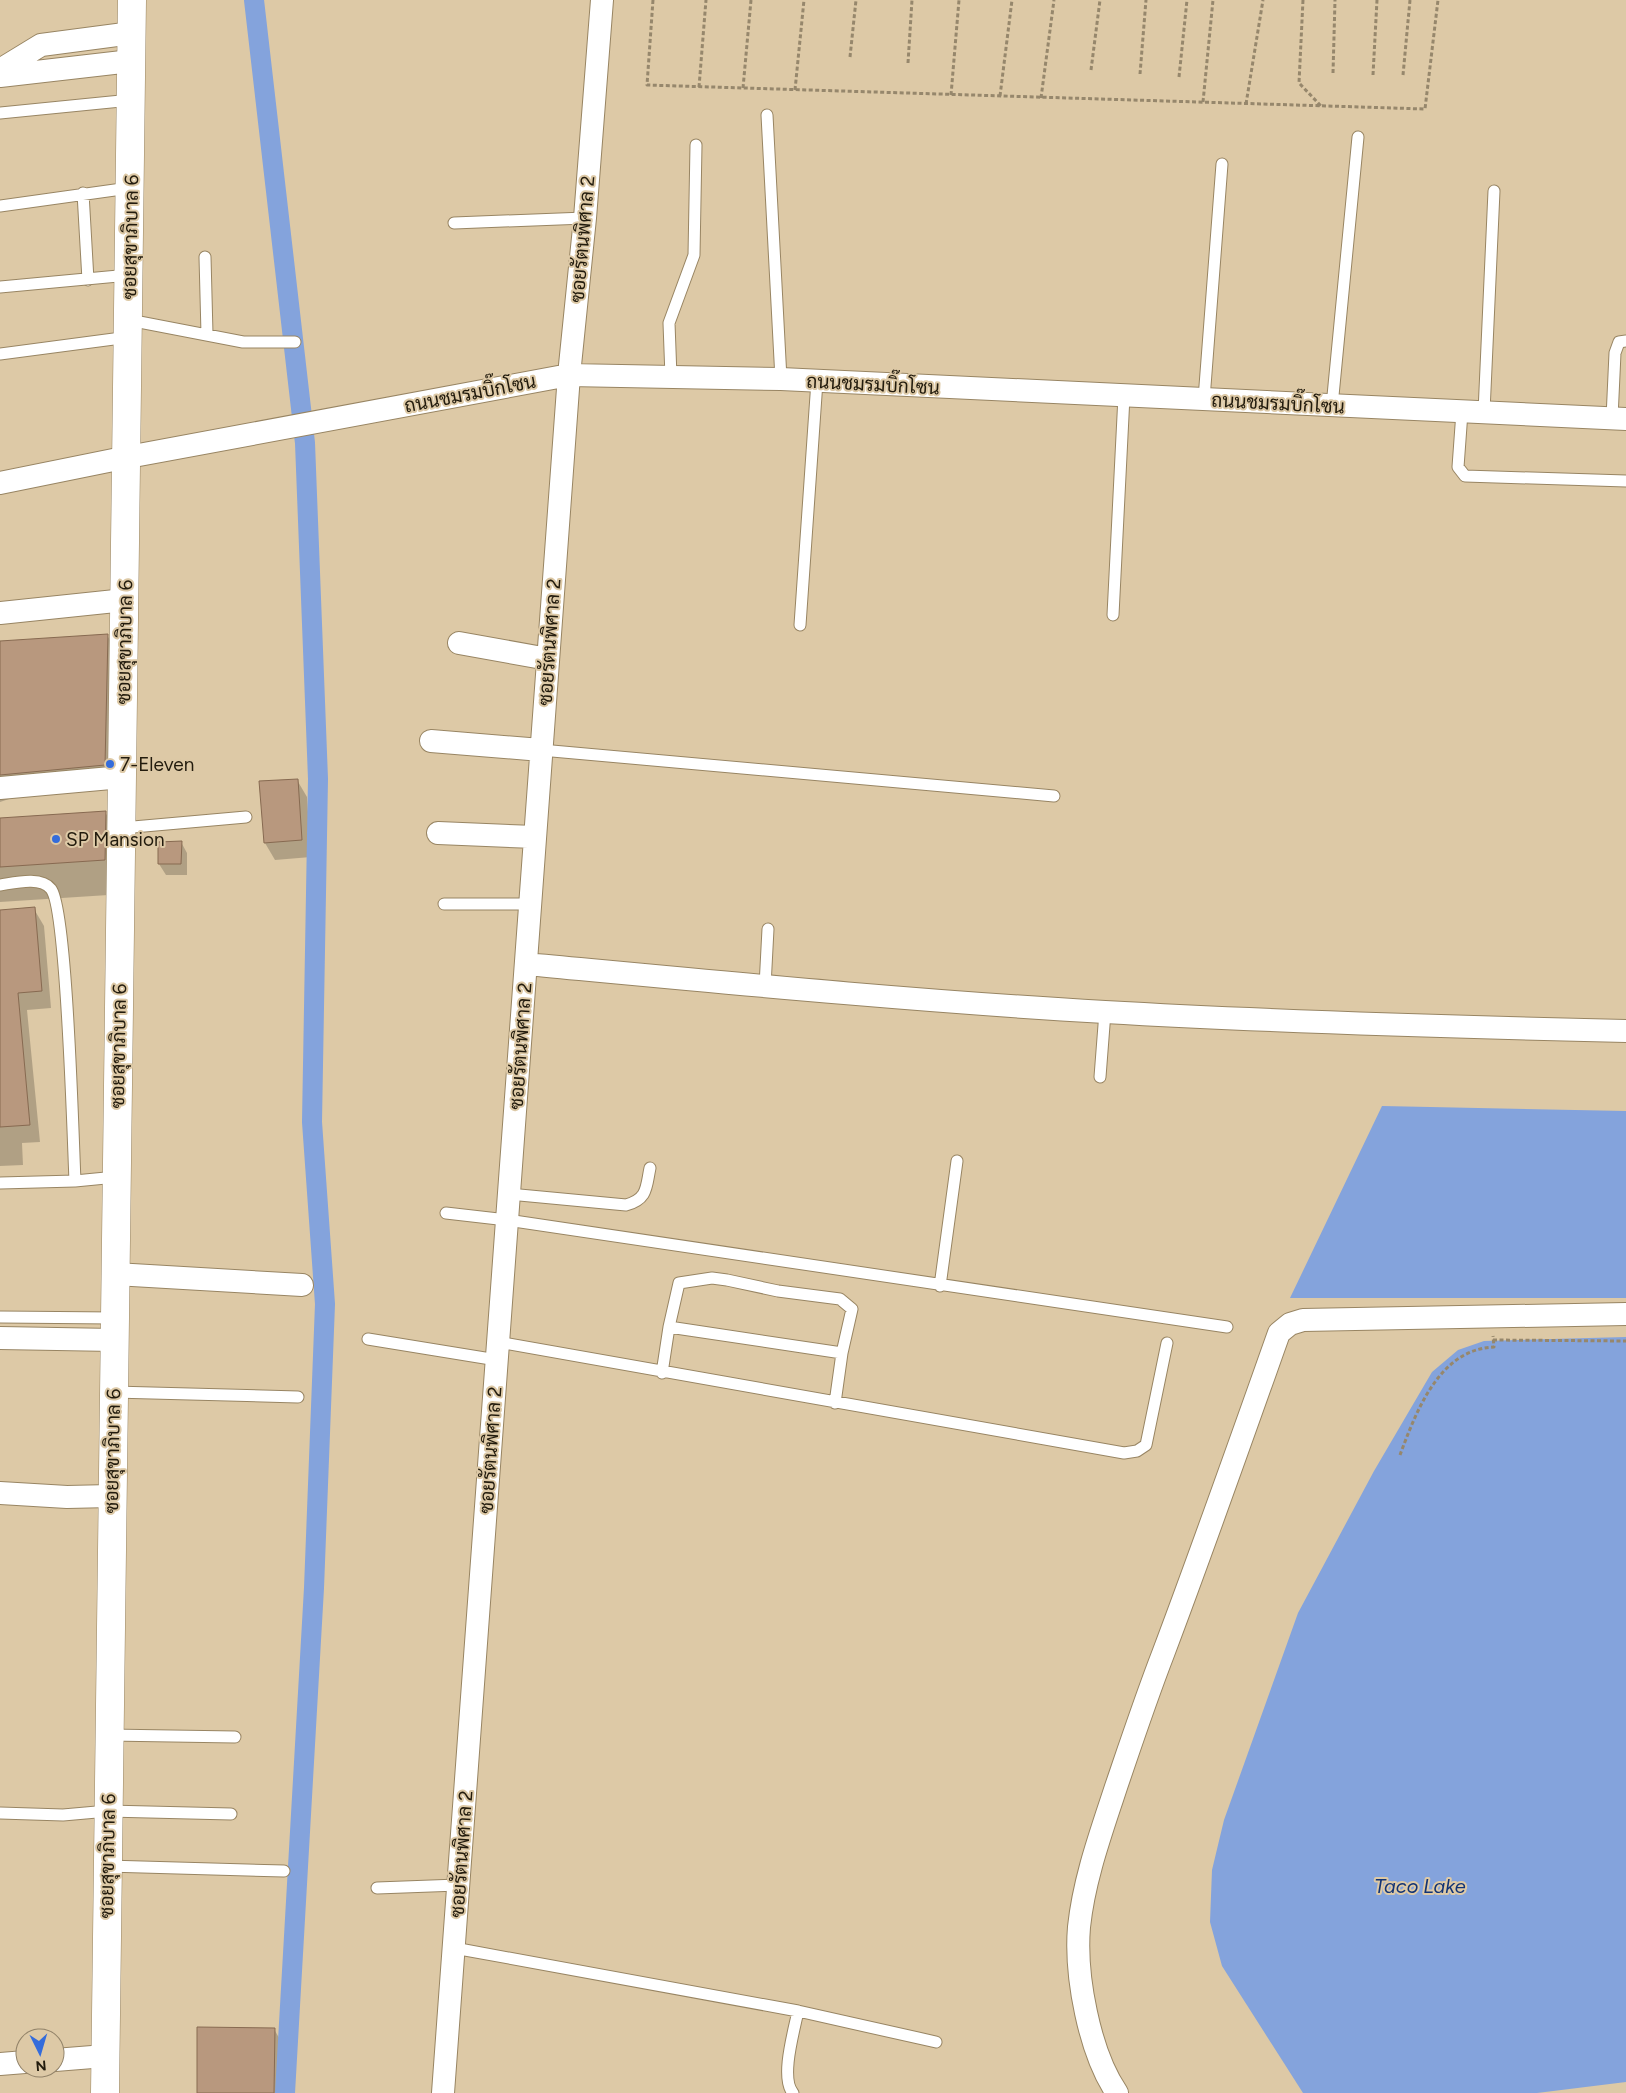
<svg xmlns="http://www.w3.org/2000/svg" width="1626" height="2093" viewBox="0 0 1626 2093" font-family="Figtree,Sarabun,sans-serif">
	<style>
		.water { fill: #84a3dc }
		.shadow { fill: #0003 }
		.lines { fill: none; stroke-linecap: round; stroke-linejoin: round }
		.canal { stroke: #84a3dc; stroke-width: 20 }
		.building { fill: #b8987e; stroke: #876a51 }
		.service-casing { stroke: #988563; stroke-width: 13 }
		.minor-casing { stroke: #988563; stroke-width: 24 }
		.tertiary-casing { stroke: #988563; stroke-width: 29 }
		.path { stroke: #96876c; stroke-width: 3; stroke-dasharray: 4 2.5; stroke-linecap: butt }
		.service { stroke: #fff; stroke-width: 11 }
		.minor { stroke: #fff; stroke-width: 22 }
		.tertiary { stroke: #fff; stroke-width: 28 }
		.poi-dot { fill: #346cdb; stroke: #ddc9a6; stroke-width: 2 }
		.labels { text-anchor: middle; stroke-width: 4; stroke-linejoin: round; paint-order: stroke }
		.street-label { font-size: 19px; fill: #221b0d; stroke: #ddc9a6 }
		.poi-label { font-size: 19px; fill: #221b0d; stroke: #ddc9a6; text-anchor: start }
		.water-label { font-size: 20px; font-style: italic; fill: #113375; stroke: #ddc9a6 }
	</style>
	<rect width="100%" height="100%" fill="#ddc9a6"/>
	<!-- water -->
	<path class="water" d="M1382,1106L1626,1111V1298H1290Z
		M1626,1337V2082L1537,2093H1303L1222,1966L1210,1922L1212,1870L1224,1820L1298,1613L1374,1471L1432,1372L1458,1350L1484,1341Z"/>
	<!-- shadow -->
	<path class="shadow" d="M107,635L120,658L118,788L12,798L0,802V642Z
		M297,780L307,797L311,857L275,860L265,843Z
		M105,812L125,846L124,894L0,902V819Z
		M181,842L187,853V875H166L159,864Z
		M34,909L44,926L51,1008L27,1010L40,1142L22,1143L23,1165L0,1166V912Z
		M274,2029L287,2052V2093H198Z"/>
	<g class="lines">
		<!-- canal -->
		<path class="canal" d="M254,0L305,443L318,779L312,1122L325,1304L314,1588L285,2093"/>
	</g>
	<!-- building -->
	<path class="building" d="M108,634L105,765L0,775V641Z
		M298,779L302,840L264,843L259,781Z
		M106,811L105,860L0,867V818Z
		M182,841L181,864H158V842Z
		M35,907L42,991L18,993L30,1125L0,1127V910Z
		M197,2027L275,2028L274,2093H197Z"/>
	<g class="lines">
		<!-- service casing -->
		<g class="service-casing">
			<path id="service" d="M0,113L131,100
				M767,115L781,379
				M83,193L88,280
				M0,206L129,188
				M454,223L585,218
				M205,257L207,334
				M0,287L129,275
				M129,320L243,342H295
				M0,354L129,337
				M671,377L669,323L694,255L696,145
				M1204,399L1222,164
				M1332,406L1358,137
				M1462,412L1458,467L1465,476L1626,481
				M1484,412L1494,191
				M1612,418L1615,353L1619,342L1626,341
				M1113,615L1124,396
				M800,625L817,381
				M541,750L1054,796
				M122,828L246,817
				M0,885C14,883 41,876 51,889C67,909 73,1139 75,1181
				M444,904H530
				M765,986L768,929
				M1100,1077L1105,1012
				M0,1183L75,1181L116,1177
				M509,1194L626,1205C648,1199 646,1187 650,1168
				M446,1213L507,1220L1227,1327
				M940,1286L957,1161
				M0,1317L114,1318
				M669,1327L842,1353
				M368,1339L497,1360
				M498,1342L1124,1453L1137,1451L1146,1445L1167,1343
				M662,1373L669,1327L679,1283L712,1278L727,1280L778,1291L840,1299L852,1309L842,1353L835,1403
				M114,1392L298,1397
				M109,1735L235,1737
				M0,1813L63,1815L108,1811L231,1814
				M107,1866L284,1871
				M377,1888L458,1885
				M454,1948L798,2011L936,2042
				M793,2093C780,2078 794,2031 798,2011"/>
		</g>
		<!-- minor casing -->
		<g class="minor-casing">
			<path id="minor" d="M0,70L41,45L132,33
				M0,76L131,61
				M0,483L128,457L569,375L781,379L1626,419
				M0,613L125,600
				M459,643L548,659
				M431,741L541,750
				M0,788L122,777
				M438,833L535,837
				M526,964C719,982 912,1001 1105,1012C1279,1022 1453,1027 1626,1031
				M115,1274L302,1285
				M0,1338L114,1340
				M0,1493L67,1497L111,1496
				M55,2060L105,2056
				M0,2064L25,2062
				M443,2093L569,375L585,218L602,0
				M1117,2093C1089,2052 1075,1975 1079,1927C1084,1879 1101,1833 1116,1787C1131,1743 1146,1698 1163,1654C1203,1548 1241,1440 1279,1333L1290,1324L1303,1320L1626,1314"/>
		</g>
		<!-- tertiary casing -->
		<g class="tertiary-casing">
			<path id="tertiary" d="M105,2093L132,0"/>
		</g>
		<!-- path -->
		<path class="path" d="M653,0L647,85L1425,109L1438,0
			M1303,0L1299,83L1321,106
			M850,57L856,0
			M908,63L912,0
			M1091,70L1100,0
			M1333,73L1335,0
			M1140,74L1146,0
			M1373,75L1377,0
			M1403,75L1410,0
			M1179,77L1187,0
			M699,87L706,0
			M743,88L751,0
			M795,90L804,0
			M951,95L959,0
			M1000,96L1012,0
			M1041,98L1054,0
			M1203,102L1213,0
			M1246,104L1263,0
			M1493,1340L1626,1341
			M1400,1455C1416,1412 1439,1349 1494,1347L1493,1336"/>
		<!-- service -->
		<use href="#service" class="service"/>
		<!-- minor -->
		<use href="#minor" class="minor"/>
		<!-- tertiary -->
		<use href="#tertiary" class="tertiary"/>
	</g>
	<!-- markers -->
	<g class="poi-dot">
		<circle cx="110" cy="764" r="5"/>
		<circle cx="56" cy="839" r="5"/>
	</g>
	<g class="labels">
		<!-- street labels -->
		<g class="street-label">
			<text transform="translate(130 237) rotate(-89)" y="7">ซอยสุขาภิบาล 6</text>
			<text transform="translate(582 239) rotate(-85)" y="7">ซอยรัตนพิศาล 2</text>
			<text transform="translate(873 384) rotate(3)" y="7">ถนนชมรมบิ๊กโซน</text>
			<text transform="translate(470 393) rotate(-11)" y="7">ถนนชมรมบิ๊กโซน</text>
			<text transform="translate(1278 403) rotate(3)" y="7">ถนนชมรมบิ๊กโซน</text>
			<text transform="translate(124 642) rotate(-89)" y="7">ซอยสุขาภิบาล 6</text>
			<text transform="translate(549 642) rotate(-86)" y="7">ซอยรัตนพิศาล 2</text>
			<text transform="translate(118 1046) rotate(-89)" y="7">ซอยสุขาภิบาล 6</text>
			<text transform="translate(520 1046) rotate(-86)" y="7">ซอยรัตนพิศาล 2</text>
			<text transform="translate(490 1450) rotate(-86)" y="7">ซอยรัตนพิศาล 2</text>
			<text transform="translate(112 1451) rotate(-89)" y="7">ซอยสุขาภิบาล 6</text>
			<text transform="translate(461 1854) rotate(-86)" y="7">ซอยรัตนพิศาล 2</text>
			<text transform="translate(107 1856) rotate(-89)" y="7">ซอยสุขาภิบาล 6</text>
		</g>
		<!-- poi labels -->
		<g class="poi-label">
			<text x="120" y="771">7-Eleven</text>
			<text x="66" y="846">SP Mansion</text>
		</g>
		<!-- water labels -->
		<g class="water-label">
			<text x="1420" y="1893">Taco Lake</text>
		</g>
	</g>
	<!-- north arrow -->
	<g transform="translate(40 2053) rotate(175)"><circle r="24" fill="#ddc9a6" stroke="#928369"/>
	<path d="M0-4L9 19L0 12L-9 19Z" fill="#346cdb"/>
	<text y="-8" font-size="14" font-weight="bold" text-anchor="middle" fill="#221b0d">N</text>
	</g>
</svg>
